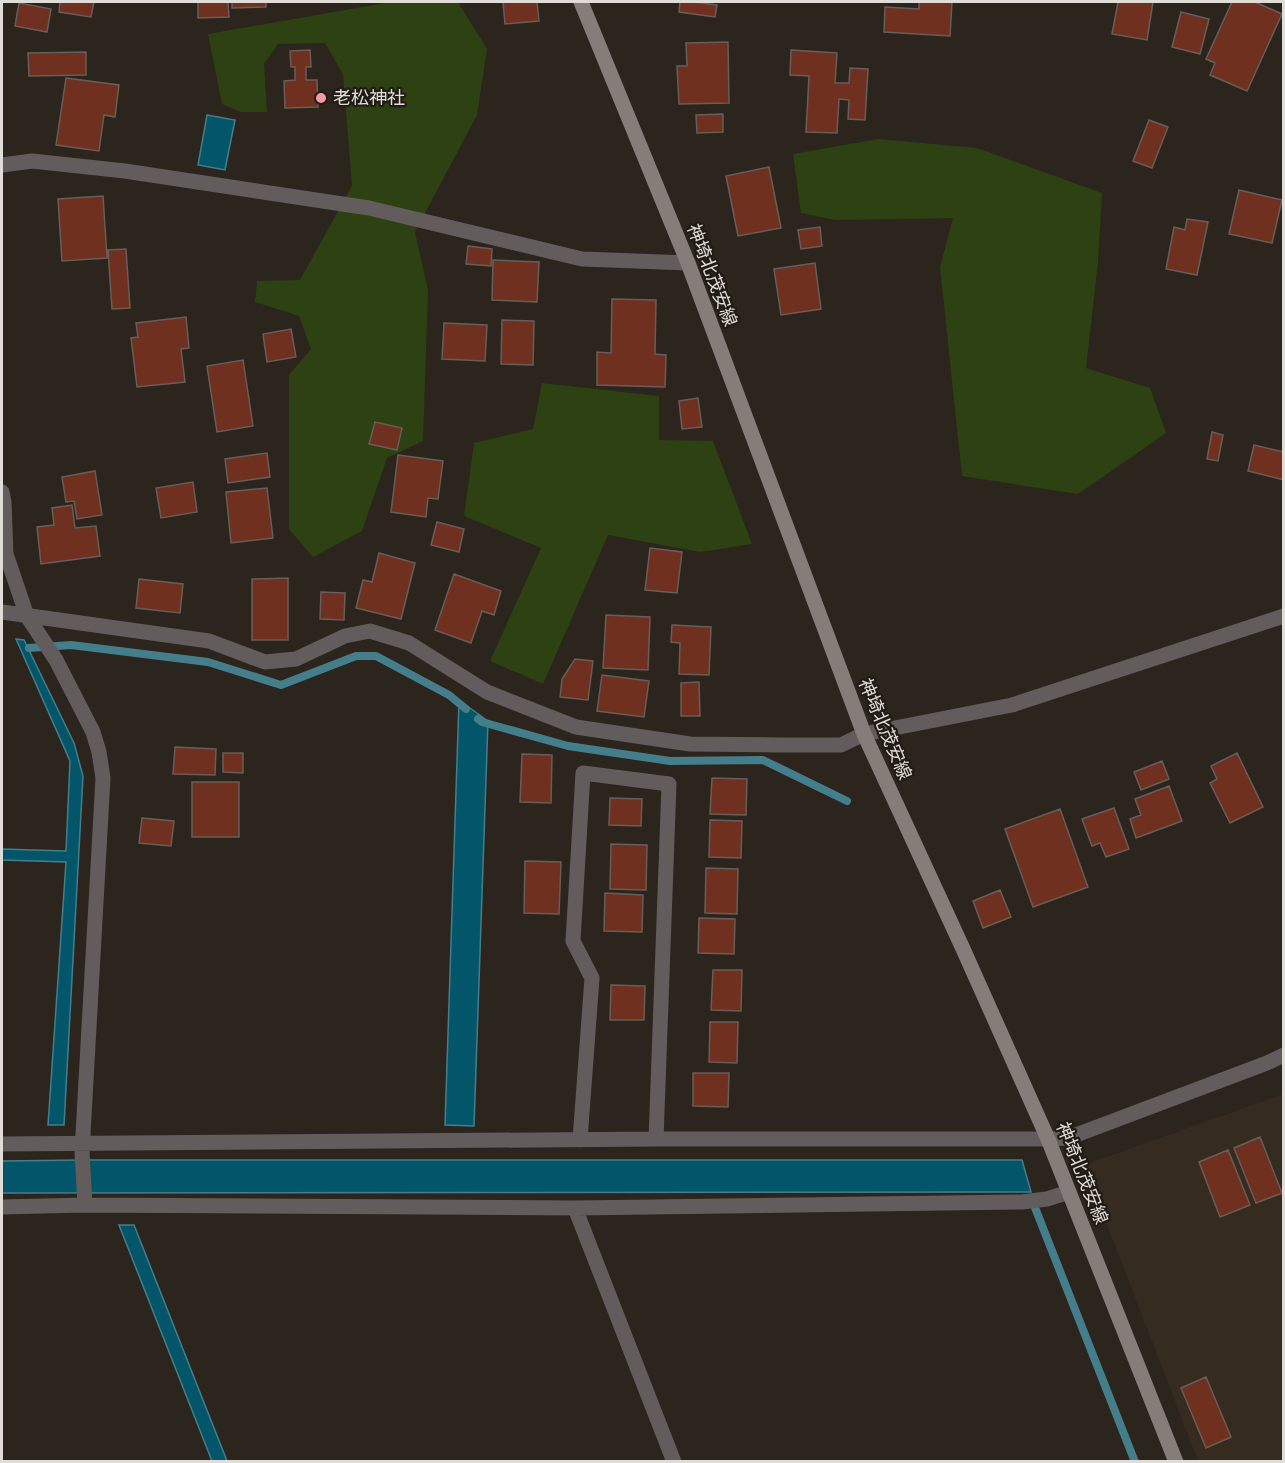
<svg xmlns="http://www.w3.org/2000/svg" width="1285" height="1463" viewBox="0 0 1285 1463" font-family="'Sofia Sans Condensed','Noto Sans JP',sans-serif">
	<style>
		.built { fill: #352b1e }
		.green { fill: #2d4112 }
		.water { fill: #03566a; stroke: #457e8b; stroke-width: 1.5 }
		.lines { fill: none; stroke-linecap: round; stroke-linejoin: round }
		.stream { stroke: #457e8b; stroke-width: 8 }
		.building { fill: #6f301f; stroke: #685d5a; stroke-width: 1.5 }
		.minor { stroke: #625d5c; stroke-width: 15 }
		.tertiary { stroke: #625d5c; stroke-width: 15 }
		.secondary { stroke: #847d7a; stroke-width: 15 }
		.poi-dot { fill: #f49aa3; stroke: #211b15; stroke-width: 2 }
		.labels { text-anchor: middle; stroke-width: 4.5; stroke-linejoin: round; paint-order: stroke }
		.poi-label { font-size: 18px; fill: #e0dcd7; stroke: #211b15; text-anchor: start }
		.street-label { font-size: 18px; fill: #e0dcd7; stroke: #211b15 }
	</style>
	<rect width="100%" height="100%" fill="#2b251e"/>
	<!-- built -->
	<path class="built" d="M1283,1094V1461H1198L1084,1165Z"/>
	<!-- green -->
	<path class="green" d="M391,2H458L487,49L477,115L415,232L428,290L423,441L387,458L362,531L313,557L289,529V375L311,349L299,316L255,302L257,281L300,280L352,186L343,74L325,43L278,44L264,64L267,112H241L222,104L208,34Z
		M878,139L977,148L1102,193L1098,262L1086,368L1150,388L1166,433L1078,494L962,476L940,267L953,218L835,220L801,213L793,154Z
		M542,383L659,396V440L713,441L752,544L700,552L608,535L543,684L490,661L541,548L464,516L474,443L533,429Z"/>
	<!-- water -->
	<path class="water" d="M207,115L235,120L225,170L198,165Z
		M16,639L24,640L74,743L83,776L64,1125H48L66,862L2,860V849L66,851L70,761Z
		M459,700L488,721L474,1126L445,1125Z
		M83,1160H1022L1031,1192L2,1193V1161Z
		M119,1225H134L227,1461H212Z"/>
	<g class="lines">
		<!-- stream -->
		<path class="stream" d="M29,648L71,645L208,662L281,685L356,656H376L449,695L466,709
			M478,719L482,722L568,746L670,761L763,760L847,801
			M1032,1200L1135,1462"/>
	</g>
	<!-- building -->
	<path class="building" d="M60,2H94L91,17L59,12Z
		M198,2H228L229,17L198,18Z
		M232,2H266V7L232,8Z
		M503,2H537L539,21L505,24Z
		M680,2H693L717,5L715,17L679,12Z
		M919,2H952L950,36L884,32L885,7L919,9Z
		M1118,2H1153L1147,40L1112,34Z
		M1232,2H1255L1282,14L1247,91L1210,75L1215,63L1206,59Z
		M19,3L51,9L47,32L15,26Z
		M1181,12L1209,19L1200,54L1172,47Z
		M728,42L729,103L679,104L677,66H687L686,43Z
		M310,50L311,67H306V80H317L318,107L285,108L284,81L295,80V67H291L290,51Z
		M791,50L837,53L835,83H849L850,68L868,69L865,120L848,119L849,100L839,99L837,133L806,132L809,76L790,75Z
		M86,52V75L29,76L28,53Z
		M66,78L119,85L115,117L104,115L99,151L56,145Z
		M723,114V132L697,133L696,115Z
		M1149,120L1168,127L1152,168L1133,161Z
		M769,167L781,228L738,236L726,176Z
		M1239,190L1282,200L1272,243L1229,234Z
		M103,196L107,258L62,261L58,199Z
		M1187,219L1208,222L1197,275L1166,269L1174,227L1185,230Z
		M820,227L822,246L801,249L798,230Z
		M468,246L492,249L491,266L466,264Z
		M126,249L130,308L112,309L108,250Z
		M493,260L539,262L537,302L492,300Z
		M815,263L821,309L781,315L774,269Z
		M612,299L656,300L655,354L666,355L665,387L597,385V352L611,353Z
		M186,317L189,348L181,349L185,382L137,387L131,338L138,337L136,323Z
		M502,320L534,321L533,365L501,364Z
		M444,323L487,325L485,361L442,359Z
		M291,329L296,357L267,362L263,334Z
		M243,360L253,426L217,432L207,366Z
		M698,398L702,427L682,429L679,401Z
		M375,422L402,428L397,450L369,444Z
		M1212,432L1223,435L1218,461L1207,459Z
		M1254,445L1284,452V480L1248,471Z
		M267,453L270,477L228,483L225,459Z
		M398,455L443,461L438,499L428,498L426,517L391,512Z
		M95,471L102,515L77,519L74,501L66,502L62,477Z
		M193,482L197,512L161,518L156,488Z
		M267,488L273,538L231,543L226,492Z
		M72,505L75,528L96,526L100,556L41,564L37,527L54,525L52,508Z
		M437,522L464,529L459,552L431,545Z
		M650,548L682,552L677,593L645,590Z
		M379,553L415,563L401,619L356,608L363,580L372,582Z
		M454,574L501,591L494,615L482,611L471,643L435,630Z
		M288,578V640H252V579Z
		M139,579L183,584L180,613L136,608Z
		M321,592L345,593L344,620L320,619Z
		M606,615L650,617L648,670L603,668Z
		M672,625L711,627L709,675L679,674L680,643L671,642Z
		M575,659L593,661L588,700L560,697L562,679Z
		M602,675L649,681L644,717L597,711Z
		M699,682L700,716H681V683Z
		M175,747L216,749L215,775L173,774Z
		M223,753H243V773L223,772Z
		M1237,753L1263,807L1230,823L1210,783L1217,779L1211,766Z
		M522,754L552,755L551,803L520,802Z
		M1162,761L1169,779L1141,790L1134,772Z
		M712,778L747,779L746,815L710,814Z
		M192,782H239V837H192Z
		M1169,786L1182,821L1136,838L1130,819L1141,815L1135,799Z
		M610,798L642,799L641,826L609,825Z
		M1114,808L1129,849L1106,857L1100,843L1092,846L1082,819Z
		M1060,809L1088,887L1033,907L1005,829Z
		M142,818L174,821L171,846L139,843Z
		M710,820L742,821L741,858L709,857Z
		M611,844L647,845L646,890L610,889Z
		M525,861L561,862L559,914L524,913Z
		M706,868L738,869L737,914L705,913Z
		M1000,890L1011,917L983,928L973,901Z
		M605,893L643,895L642,932L604,931Z
		M699,918L735,919L734,954L698,953Z
		M713,970H742L741,1011L711,1010Z
		M611,985L645,986L644,1020H610Z
		M710,1022H738L737,1063L709,1062Z
		M693,1073H729L728,1107L693,1106Z
		M1260,1137L1282,1193L1256,1203L1234,1148Z
		M1228,1150L1250,1205L1220,1217L1199,1162Z
		M1206,1377L1231,1437L1206,1448L1181,1388Z"/>
	<g class="lines">
		<!-- minor -->
		<path class="minor" d="M2,165L32,161L125,171L369,208L582,259L688,263
			M2,492L4,502L6,554L27,616L56,660L93,732L99,752L103,778L82,1152L85,1205
			M2,612L209,641L265,662L296,659L345,636L370,631L409,643L487,692L576,727L690,744L779,745H841L864,734
			M580,1140L592,978L573,941L583,773L669,784L656,1139
			M2,1144L656,1139H1048L1068,1138L1267,1063L1284,1055
			M2,1207L85,1205L575,1208L1022,1202L1047,1199L1069,1192
			M575,1208L674,1462"/>
		<!-- tertiary -->
		<path class="tertiary" d="M864,734L1012,705L1284,616"/>
		<!-- secondary -->
		<path class="secondary" d="M581,2L688,263L864,734L964,951L1048,1139L1176,1462"/>
	</g>
	<!-- markers -->
	<circle class="poi-dot" cx="321" cy="98" r="6"/>
	<g class="labels">
		<!-- poi labels -->
		<g class="poi-label">
			<text x="333" y="104">老松神社</text>
		</g>
		<!-- street labels -->
		<g class="street-label">
			<text transform="translate(712 275) rotate(69)" y="6">神埼北茂安線</text>
			<text transform="translate(885 729) rotate(67)" y="6">神埼北茂安線</text>
			<text transform="translate(1082 1173) rotate(68)" y="6">神埼北茂安線</text>
		</g>
	</g>
	<!-- border -->
	<rect width="1285" height="1463" fill="none" stroke="#e0dcd7" stroke-width="6"/>
</svg>
